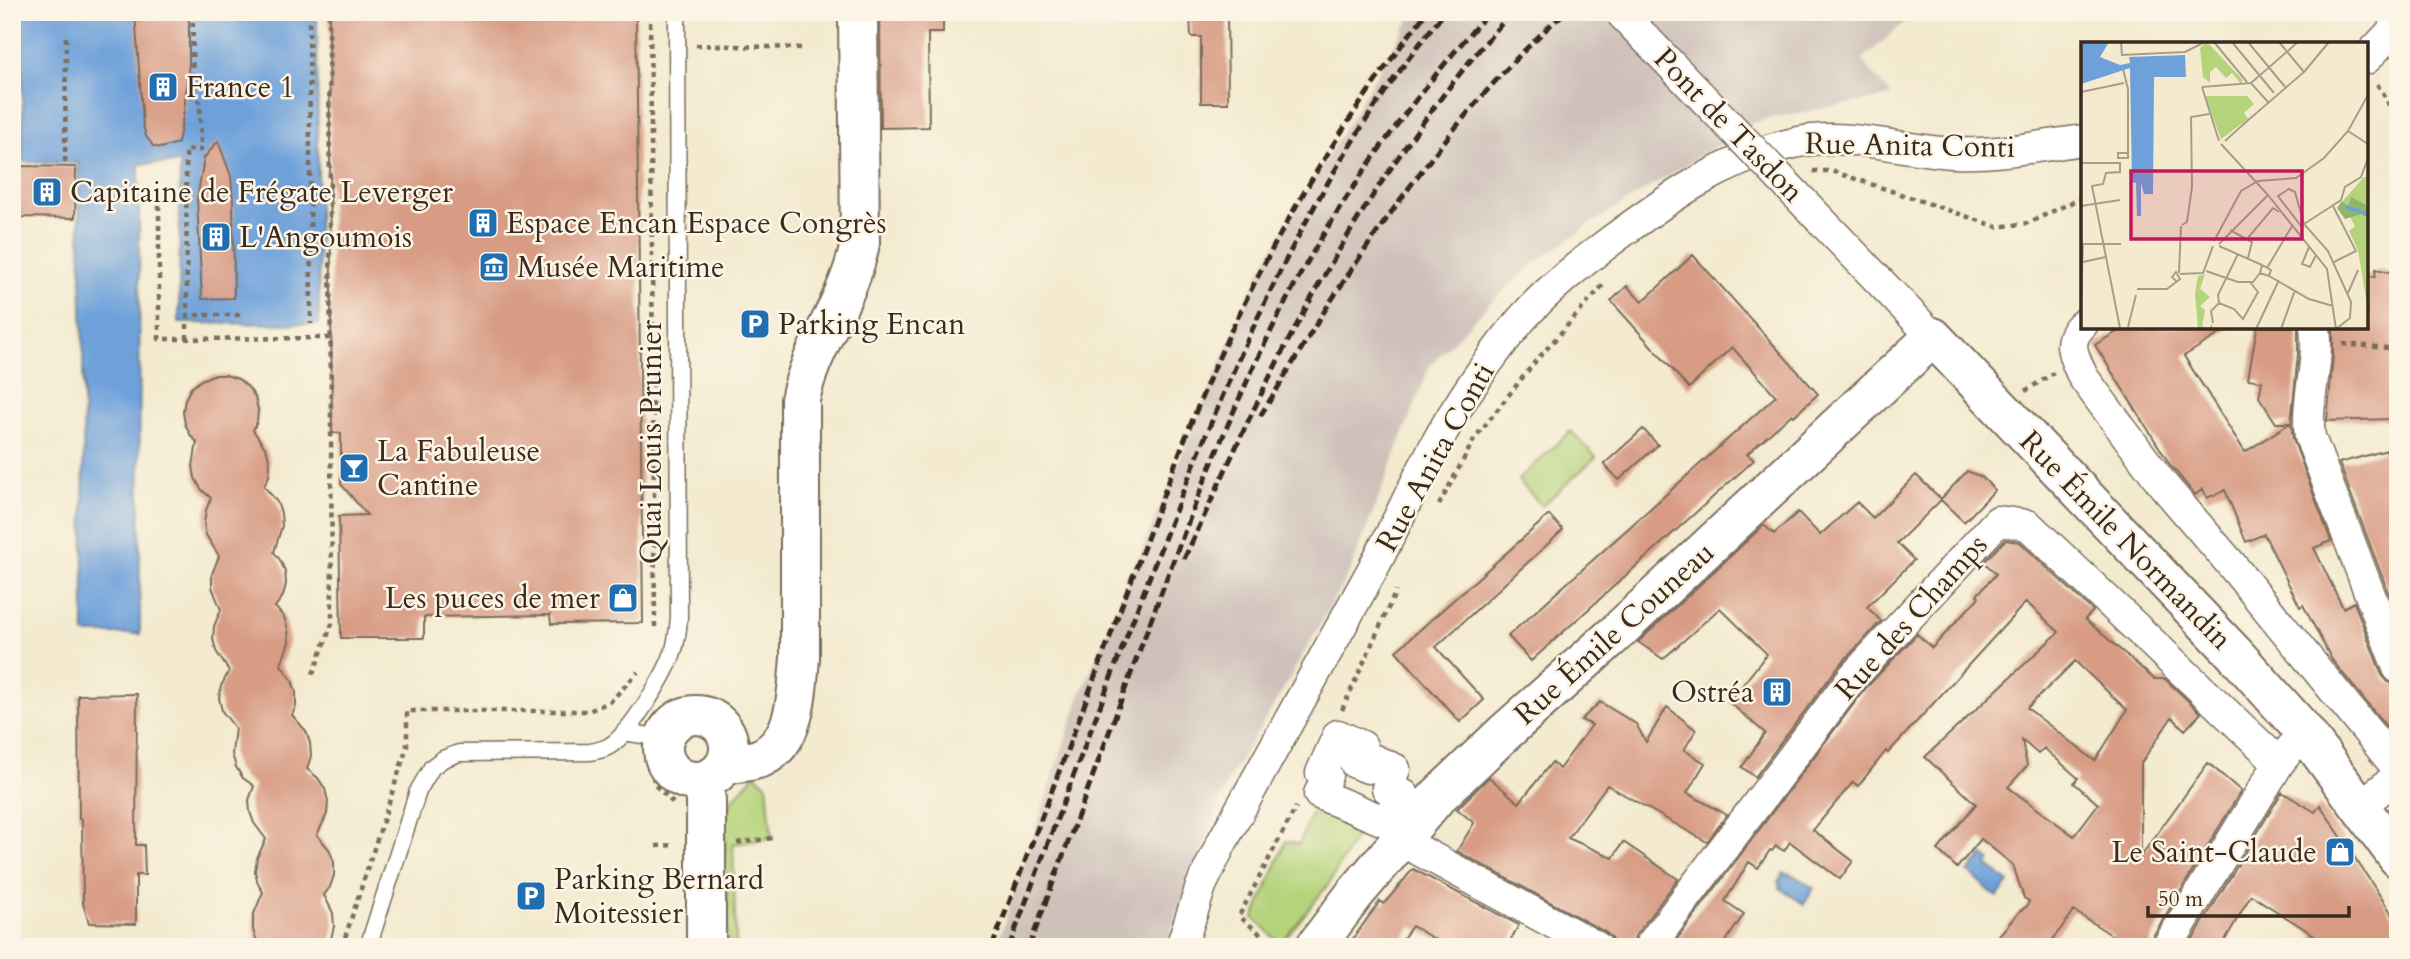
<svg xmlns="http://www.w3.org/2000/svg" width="2410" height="959" viewBox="0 0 2410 959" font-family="Cardo,serif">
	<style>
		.industrial { fill: #cec1ba }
		.green { fill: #b4d37a; stroke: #787e4c; stroke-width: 2 }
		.water { fill: #6ea1da; stroke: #54667c; stroke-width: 2 }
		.building { fill: #d89c85; fill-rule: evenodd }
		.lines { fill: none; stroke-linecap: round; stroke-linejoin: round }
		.lane-casing { stroke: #7b6d5c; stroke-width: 19 }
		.street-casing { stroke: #7b6d5c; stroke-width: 33 }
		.secondary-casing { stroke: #7b6d5c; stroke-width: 42 }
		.path { stroke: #7b6d5c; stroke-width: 4.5; stroke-dasharray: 5 5; stroke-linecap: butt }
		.lane { stroke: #fff; stroke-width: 16 }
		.street { stroke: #fff; stroke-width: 30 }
		.secondary { stroke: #fff; stroke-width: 38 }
		.rail { stroke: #3b2a1e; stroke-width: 5; stroke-dasharray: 10 5; stroke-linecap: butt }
		.street-bridge-casing { stroke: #7b6d5c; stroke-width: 33; stroke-linecap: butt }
		.street-bridge { stroke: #fff; stroke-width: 30 }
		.labels { text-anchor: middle; stroke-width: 5; stroke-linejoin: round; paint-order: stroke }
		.poi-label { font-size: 30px; fill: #3b2a1e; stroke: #fcf5e5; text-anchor: start }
		.street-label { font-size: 30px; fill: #3b2a1e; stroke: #fcf5e5 }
		.inset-river { fill: none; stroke: #6ea1da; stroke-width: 3.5 }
		.inset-road { fill: none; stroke: #a99d88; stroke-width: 2 }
		.view { fill: #c2185b; fill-opacity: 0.15; stroke: #c2185b; stroke-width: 3.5 }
		.inset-edge { fill: none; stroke: #3b2a1e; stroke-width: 3.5 }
	</style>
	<rect width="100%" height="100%" fill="#fcf5e5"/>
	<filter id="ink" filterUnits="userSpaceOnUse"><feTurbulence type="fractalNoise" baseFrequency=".0143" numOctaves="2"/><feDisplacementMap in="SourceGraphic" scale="14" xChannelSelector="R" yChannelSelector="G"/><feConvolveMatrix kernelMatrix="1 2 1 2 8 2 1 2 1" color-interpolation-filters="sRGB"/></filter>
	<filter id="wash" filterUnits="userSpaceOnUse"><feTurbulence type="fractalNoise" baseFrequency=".00686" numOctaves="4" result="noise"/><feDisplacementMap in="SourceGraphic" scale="28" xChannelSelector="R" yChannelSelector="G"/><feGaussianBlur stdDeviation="1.57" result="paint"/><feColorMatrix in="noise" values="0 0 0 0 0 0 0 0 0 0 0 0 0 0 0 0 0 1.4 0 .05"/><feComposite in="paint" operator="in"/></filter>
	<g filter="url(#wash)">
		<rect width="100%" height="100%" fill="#f3eacf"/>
		<!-- industrial -->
		<path class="industrial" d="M1414,12H1916L1862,60L1892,96L1770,118L1753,123L1592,223L1536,262L1494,299L1430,365L1351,569L1283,690L1228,780L1165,947H996L1079,699L1261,268Z"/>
		<!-- green -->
		<path class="green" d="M1571,431L1596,457L1542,506L1518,480Z
			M755,774L767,785L772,838L733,844L736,947H728L725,822L732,800Z
			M1319,794L1368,814L1330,882L1281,944L1254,918L1286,841L1299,844Z"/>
		<!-- water -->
		<path class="water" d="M22,12H317L319,324L179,323L180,163L139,164L140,634H84L83,345L78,163L23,162Z
			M1983,855L1990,861L1988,865L2009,883L1997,897L1968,872Z
			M1784,872L1788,875L1790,873L1814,888L1804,904L1780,888L1781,885L1778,882Z"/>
		<g id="blocks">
			<!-- building -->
			<path class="building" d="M135,12H189V63L184,111L178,143L161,148L153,146L146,136L143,125Z
				M329,12H636L643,623L551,624L550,615L424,617V638H341L339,516L367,515L341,484V433H332Z
				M880,12H943V33H928L929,127L881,128Z
				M1190,12H1227L1228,103H1201V37H1191Z
				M218,141L231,176L233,199L234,298L202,299L197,199L204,158Z
				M19,166L76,167L75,218L18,217Z
				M1693,255L1818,394L1794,416L1792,414L1747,454L1754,460L1531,661L1508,636L1776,396L1732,347L1689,388L1611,301L1627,286L1642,302Z
				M2376,269L2398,274V401H2390V419L2327,421L2333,356V327H2366V275L2375,277Z
				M2125,327H2231L2184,356L2245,452L2290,423H2276L2259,397L2262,381L2248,379L2257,327H2298V354L2291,423L2293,439L2331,541L2314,548L2343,608L2354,602L2382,675L2388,682L2398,685V741L2332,660L2303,605L2300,607L2264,534L2246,542L2225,490L2207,498L2203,489L2195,495L2171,466L2095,345Z
				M213,375H226L238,379L248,387L255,397L258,410L257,422L253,430L267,451L270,463L269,476L264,486L277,502L281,513L282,526L274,552L280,560L285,571L286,584L283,596L275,607L284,617L288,629L289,642L281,665L292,680L296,693V706L292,715L306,731L310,743L311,756L307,769L318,778L325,789L328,801L327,814L317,835L329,849L334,862V875L330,887L324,895L333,913L334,926L331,939L326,947H259L253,930V916L263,892L258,884L255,871L257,858L266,839L254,823L250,812L249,800L254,786L243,778L236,767L232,754L235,728L222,711L219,698L221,686L229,671L216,651L213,639L214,626L221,610L212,587V574L219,556L206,535L204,523L206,510L211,498L201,489L195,478L193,466L197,442L191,436L185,424L183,412L185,399L191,388L201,380Z
				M1643,429L1658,445L1619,480L1604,464Z
				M2398,447V618L2339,463Z
				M1967,471L1982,477L1995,490L1964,522L1941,500L1897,543L1914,560L1867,607L1881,621L1838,667L1755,777L1742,767L1765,733L1729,702L1767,654L1720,608L1663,659L1638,642L1764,525L1774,534L1798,512L1820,535L1857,502L1873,518L1916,475L1941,499Z
				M1549,515L1563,530L1436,647L1484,700L1460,722L1396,651Z
				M2005,540L2020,542L2093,611L2085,619L2154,679H2165L2201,713L2185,730L2172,717L2141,763V856L2208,763L2241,791L2152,938L2150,947H2106L2113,936L2074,911L2047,947H1989L2019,912L2027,906L2029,901L2024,898L2013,865L1981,839L1957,868L1938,850L1976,804L1925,757L2059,632L2026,602L1888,753L1886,751L1858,786L1853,782L1813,830L1853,861L1840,879L1790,842L1784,851L1776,846L1772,851L1770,850L1758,868L1749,862L1725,901L1744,914L1722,947H1671L1865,689L1917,634L1932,648L1979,597L1977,595L1996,574L1984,562ZM2075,661L2127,710L2095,761L2027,708ZM2022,740L2038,754L2044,748L2078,778L2074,783L2098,804L2074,836L2008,787L2027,766Z
				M137,694L136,845H144L145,875H136V924L89,923L83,903L82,819H79L78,695Z
				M1600,702L1636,724L1646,742L1667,707L1696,730L1684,750L1705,763L1687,793L1727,815L1707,842L1607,785L1568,838L1613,858L1623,842L1678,879L1635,936L1632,947H1614L1612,938L1605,932L1457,851L1474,823L1457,809L1489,777L1519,803L1552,762L1559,769L1592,725L1581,720Z
				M2282,792L2315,812L2320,805L2398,923V947H2304L2314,935L2251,895L2221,947H2188Z
				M1413,869L1519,925L1507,947H1448L1412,926L1397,947H1347L1380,901L1384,904Z"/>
		</g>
	</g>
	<g filter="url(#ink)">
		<use href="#blocks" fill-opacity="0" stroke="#7b6d5c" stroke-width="2"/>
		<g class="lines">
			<!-- lane casing -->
			<g class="lane-casing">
				<path id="lane" d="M624,732L655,737L667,733
					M368,947L418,791L432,767L443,759L459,753L590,752C600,750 607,749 615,742C632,728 665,676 672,655C677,643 678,630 679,617L677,12"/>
			</g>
			<!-- street casing -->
			<g class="street-casing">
				<path id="street" d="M2366,59L2398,25
					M1838,238L1933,337
					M2083,324C2064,341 2074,357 2083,377L2164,486L2230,563L2398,769
					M2315,327C2320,364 2305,400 2310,437L2398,668
					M1338,735L1362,746L1355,763L1368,768L1372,759L1395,769L1387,788L1404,795L1384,821L1319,794L1327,776L1321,773Z
					M2359,807L2398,776
					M1400,840L1597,947
					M1181,947L1201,886L1221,844C1270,754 1320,664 1370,574C1398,523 1421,466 1452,416C1472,383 1495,351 1520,321C1547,290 1580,264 1612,240C1667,199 1722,160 1790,144C1845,130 1899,150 1954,153C1997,155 2040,146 2083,140
					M1649,947L1852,678L1998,521L2028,525L2279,763
					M2167,947L2279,763L2291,748"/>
			</g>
			<!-- secondary casing -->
			<g class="secondary-casing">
				<path id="secondary" d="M663 748a33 33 0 1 1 66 0a33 33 0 1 1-66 0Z
					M725,765C736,763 753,762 763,757C797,740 797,690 800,658V400C811,345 850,299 860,243L858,12
					M702,781L706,800V947
					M1315,947L1354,895L1437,797L1503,734L1615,634L1933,337L2235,654L2304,731L2398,858"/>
			</g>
			<!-- path -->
			<path class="path" d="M193,12L192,96L200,102L201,150H186L187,315H242
				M309,12L311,324
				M650,12L655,627
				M696,45L803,48
				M2377,84L2385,96L2398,126
				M65,162L66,37
				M1813,171H1832L1998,227L2028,223L2083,197
				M159,195V339L331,338
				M187,339V315
				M2343,344L2398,349
				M2025,391L2054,373
				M1439,505L1475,438L1534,363L1605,283
				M313,674L332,624L329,12
				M1342,710L1396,591
				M652,756L654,784L673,803
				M737,843L772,838
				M656,846L676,845
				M342,947L407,747V711H589L611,701L638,672
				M1276,947L1239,916L1296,807"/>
			<!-- lane -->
			<use href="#lane" class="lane"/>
			<!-- street -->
			<use href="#street" class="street"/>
			<!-- secondary -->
			<use href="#secondary" class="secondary"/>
			<!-- rail -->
			<path class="rail" d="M1260,416C1288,373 1313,327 1342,284C1406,188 1477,90 1565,12
				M1184,559C1222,479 1257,397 1300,319C1359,210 1429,104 1512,12
				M992,947C1040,823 1086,700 1133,576C1168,483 1202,387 1247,298C1297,197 1357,101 1427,12
				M1009,947C1054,826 1100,706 1146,586C1224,384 1306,181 1445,12
				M1029,947C1071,834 1113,722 1155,609C1196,500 1238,391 1293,288C1346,189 1414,96 1489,12"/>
			<!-- street-bridge casing -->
			<g class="street-bridge-casing">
				<path id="street-bridge" d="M1620,12L1838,238"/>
			</g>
			<!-- street-bridge -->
			<use href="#street-bridge" class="street-bridge"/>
		</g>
	</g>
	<!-- icons -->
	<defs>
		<g id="building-square" transform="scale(1.575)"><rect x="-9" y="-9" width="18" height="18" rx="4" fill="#1f6fb2" stroke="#fcf5e5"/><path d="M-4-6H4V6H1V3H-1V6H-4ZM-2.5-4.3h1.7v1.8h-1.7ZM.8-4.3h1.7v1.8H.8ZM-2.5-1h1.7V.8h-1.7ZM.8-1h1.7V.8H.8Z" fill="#fff"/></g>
		<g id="museum-square" transform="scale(1.575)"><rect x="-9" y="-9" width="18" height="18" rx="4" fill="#1f6fb2" stroke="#fcf5e5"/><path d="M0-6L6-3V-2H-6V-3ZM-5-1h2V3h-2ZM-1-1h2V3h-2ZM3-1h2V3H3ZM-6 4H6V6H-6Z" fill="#fff"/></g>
		<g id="parking-square" transform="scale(1.575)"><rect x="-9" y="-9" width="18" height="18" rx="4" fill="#1f6fb2" stroke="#fcf5e5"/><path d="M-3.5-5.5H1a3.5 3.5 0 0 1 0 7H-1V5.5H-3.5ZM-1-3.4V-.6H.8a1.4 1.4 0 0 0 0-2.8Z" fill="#fff"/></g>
		<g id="bar-square" transform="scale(1.575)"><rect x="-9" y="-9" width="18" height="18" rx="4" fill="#1f6fb2" stroke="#fcf5e5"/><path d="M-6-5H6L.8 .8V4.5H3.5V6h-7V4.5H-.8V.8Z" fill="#fff"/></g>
		<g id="shop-square" transform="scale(1.575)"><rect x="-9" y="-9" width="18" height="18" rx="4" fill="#1f6fb2" stroke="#fcf5e5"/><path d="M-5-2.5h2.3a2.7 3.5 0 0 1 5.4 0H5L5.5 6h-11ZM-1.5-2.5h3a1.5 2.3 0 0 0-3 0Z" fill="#fff"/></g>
	</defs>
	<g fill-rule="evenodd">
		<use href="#building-square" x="163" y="87"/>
		<use href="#building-square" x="47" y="192"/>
		<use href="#building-square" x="483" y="223"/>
		<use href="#building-square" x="216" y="237"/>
		<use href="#museum-square" x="494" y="267"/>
		<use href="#parking-square" x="755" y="324"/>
		<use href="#bar-square" x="354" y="468"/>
		<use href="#shop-square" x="623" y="598"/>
		<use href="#building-square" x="1777" y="692"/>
		<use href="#shop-square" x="2340" y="852"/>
		<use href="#parking-square" x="531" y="896"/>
	</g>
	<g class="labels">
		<!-- poi labels -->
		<g class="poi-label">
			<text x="186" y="97">France 1</text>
			<text x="70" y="202">Capitaine de Frégate Leverger</text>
			<text x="506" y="233">Espace Encan Espace Congrès</text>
			<text x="239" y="247">L'Angoumois</text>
			<text x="517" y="277">Musée Maritime</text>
			<text x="778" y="334">Parking Encan</text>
			<text x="377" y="461">La Fabuleuse<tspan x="377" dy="34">Cantine</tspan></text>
			<text x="600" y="608" text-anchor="end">Les puces de mer</text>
			<text x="1754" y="702" text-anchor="end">Ostréa</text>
			<text x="2317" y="862" text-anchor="end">Le Saint-Claude</text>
			<text x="554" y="889">Parking Bernard<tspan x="554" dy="34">Moitessier</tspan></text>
		</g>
		<!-- street labels -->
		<g class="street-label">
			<text transform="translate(1729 125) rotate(46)" y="10">Pont de Tasdon</text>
			<text transform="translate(1910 145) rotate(1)" y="10">Rue Anita Conti</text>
			<text transform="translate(651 442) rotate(-90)" y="10">Quai Louis Prunier</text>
			<text transform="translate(1435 457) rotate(-61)" y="10">Rue Anita Conti</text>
			<text transform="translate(2126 540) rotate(46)" y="10">Rue Émile Normandin</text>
			<text transform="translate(1911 617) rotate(-48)" y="10">Rue des Champs</text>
			<text transform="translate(1614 633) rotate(-42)" y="10">Rue Émile Couneau</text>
		</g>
	</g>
	<!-- overview -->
	<g transform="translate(2081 42)">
		<rect width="287" height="287" fill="#f3eacf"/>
		<path d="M126,0L162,38L160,42L151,31L145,36L135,25L129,30V41L122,35L119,6ZM124,54H166L173,62L163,71L167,77L140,97ZM283,135H287V269L277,208L268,189L274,184L261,160ZM124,232L119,247L129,255L119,264L124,268L121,284L127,287L131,282L132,287H117L114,251L117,234Z" fill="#b4d37a"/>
		<path d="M270,155L287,164V176L280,172L264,177L256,166L261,159L267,164Z" fill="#8fb56a"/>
		<path d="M0,0H28L19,15L39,23L49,21L48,15L104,13L105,35H73L72,152H63L60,141V174H56L55,141L51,140L49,26L0,42Z" fill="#6ea1da"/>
		<path class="inset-river" d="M5,35L14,0M265,165L287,172"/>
		<path class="inset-road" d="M40,0L41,13L104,10L124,0M133,0L166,40M151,0L193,51M167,0L205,46M42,27L47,47V116H37V111H47M223,30L248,0M170,41L217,0M121,45L170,41L187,60M121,45L138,99M0,50L43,41M165,80L223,30L198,0M267,89L287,102M144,99L165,80M0,121H39V130L25,131L22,142L11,144L39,286M187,153L246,227L255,287M0,164L39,158M252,164L275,209L253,220M223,182L260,158L264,145L280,135L287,116M101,183L106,180L111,145L110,75L128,72M220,184L197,154L208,147L214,150L223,182L247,209L270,260L269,276L255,287M149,188L171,200L167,216M166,197L192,166L198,170M133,199L160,149L177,139L215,136L243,116L267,89L287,53M138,202L187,153L140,102M138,204L181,223M228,205L221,222L229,225L235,213M157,212L137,253L138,261L153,267L162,277L177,250L169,240M2,220L25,215M181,223L190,228L188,234L179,231ZM186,226L211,184M125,229L157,240H172L179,231M98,231L100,184M99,232L122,231L132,204M188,234L228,257L252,264M56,247H86L99,237L95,230L91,235L95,239M267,251L277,228M0,256L2,202H40M132,281L130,269L138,261M47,285L55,253M175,287L198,238M200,287L214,248"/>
		<path class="view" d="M50,129H221V197H50Z"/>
		<rect width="287" height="287" class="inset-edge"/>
	</g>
	<!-- margin -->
	<rect width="2410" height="959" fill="none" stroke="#fcf5e5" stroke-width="42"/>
	<!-- scale -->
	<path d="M2148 906v10h201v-10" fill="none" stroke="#3b2a1e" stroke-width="3.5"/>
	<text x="2158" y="906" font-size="21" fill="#3b2a1e" stroke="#fcf5e5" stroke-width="5" paint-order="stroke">50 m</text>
</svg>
